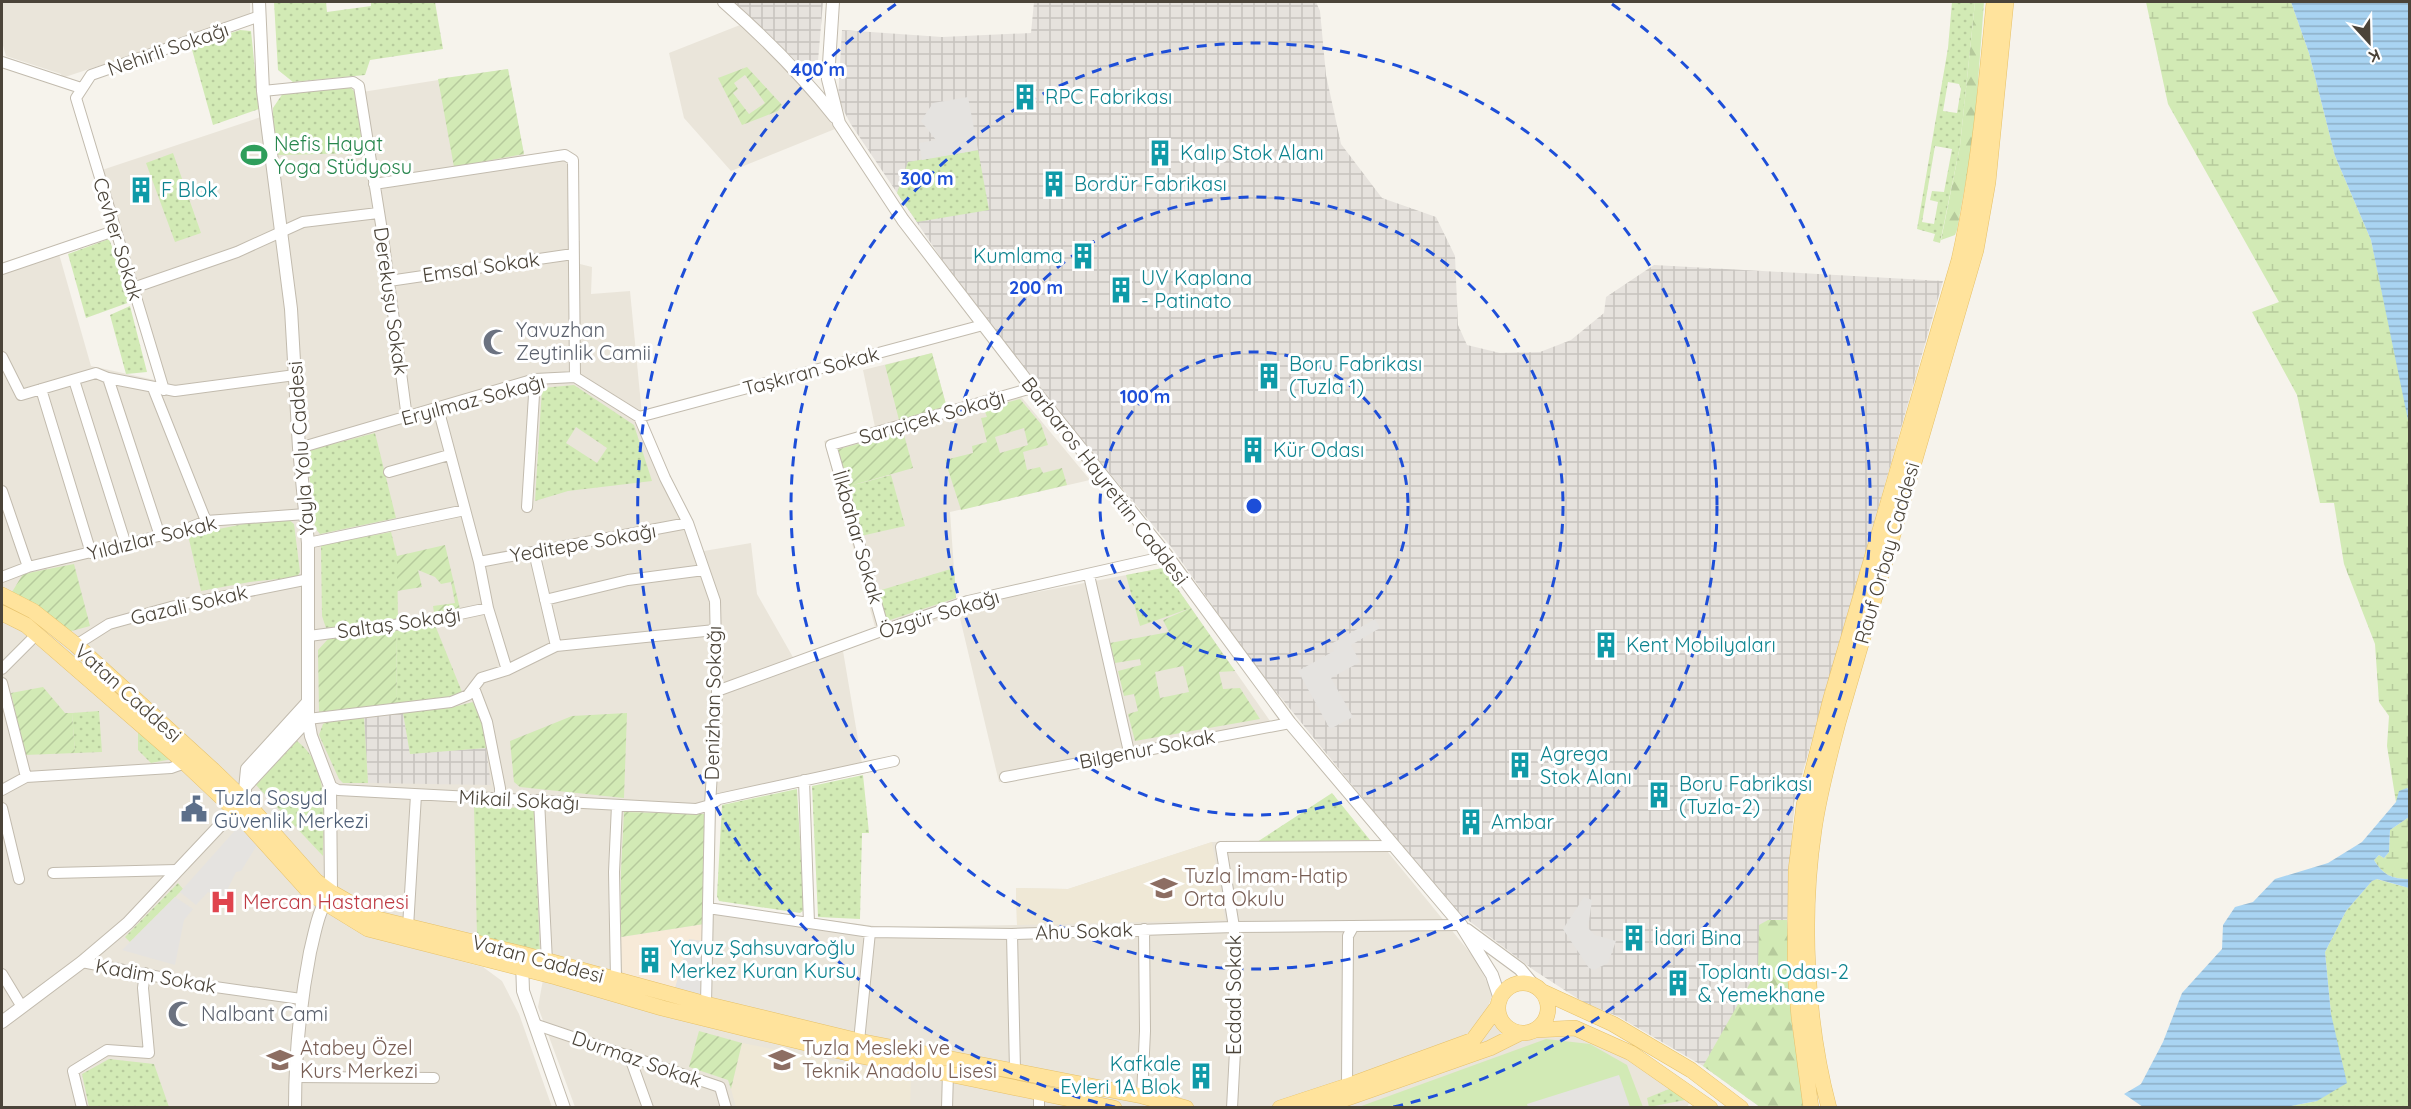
<svg xmlns="http://www.w3.org/2000/svg" width="2411" height="1109" viewBox="0 0 2411 1109" font-family="Quicksand,sans-serif">
	<style>
		.residential { fill: #eae5da }
		.commercial { fill: #f7ead8 }
		.industrial { fill: url(#industrial-grid) }
		.education { fill: #efe8d6 }
		.grass { fill: url(#grass-dots); fill-rule: evenodd }
		.forest { fill: url(#forest-firs) }
		.wetland { fill: url(#wetland-marsh) }
		.garden { fill: url(#garden-furrows); fill-rule: evenodd }
		.pitch { fill: #d2eab5 }
		.parking { fill: #e5e3e0 }
		.water { fill: url(#water-rules) }
		.lines { fill: none; stroke-linecap: round; stroke-linejoin: round }
		.minor-casing { stroke: #c2bbae; stroke-width: 12 }
		.tertiary-casing { stroke: #c2bbae; stroke-width: 14 }
		.primary-casing { stroke: #e6c16a; stroke-width: 16 }
		.minor { stroke: #fff; stroke-width: 10 }
		.tertiary { stroke: #fff; stroke-width: 12 }
		.primary { stroke: #ffe39c; stroke-width: 15 }
		.ring { fill: none; stroke: #1d4ed8; stroke-width: 3; stroke-dasharray: 10 8 }
		.labels { text-anchor: middle; stroke-width: 6; stroke-linejoin: round; paint-order: stroke }
		.street-label { font-size: 20px; fill: #4b4439; stroke: #fff }
		.culture-label { font-size: 20px; fill: #0d838f; stroke: #fff; text-anchor: start }
		.leisure-label { font-size: 20px; fill: #27864d; stroke: #fff; text-anchor: start }
		.worship-label { font-size: 20px; fill: #5b616d; stroke: #fff; text-anchor: start }
		.service-label { font-size: 20px; fill: #4e5e75; stroke: #fff; text-anchor: start }
		.education-label { font-size: 20px; fill: #785e54; stroke: #fff; text-anchor: start }
		.health-label { font-size: 20px; fill: #be3a42; stroke: #fff; text-anchor: start }
		.centre { fill: #1d4ed8; stroke: #fff; stroke-width: 3 }
		.ring-label { font-size: 18px; text-anchor: middle; font-weight: bold; fill: #1d4ed8; stroke: #fff; stroke-width: 6; stroke-linejoin: round; paint-order: stroke }
	</style>
	<defs>
		<pattern id="industrial-grid" width="8" height="8" patternUnits="userSpaceOnUse" patternTransform="scale(1.5)"><rect width="8" height="8" fill="#e6e2dd"/><path d="M0 4h8M4 0v8" fill="none" stroke="#c7c3be"/></pattern>
		<pattern id="grass-dots" width="8" height="8" patternUnits="userSpaceOnUse" patternTransform="scale(1.5)"><rect width="8" height="8" fill="#d2eab5"/><path d="M2 2h.1M6 6h.1" fill="none" stroke="#b6ca9c" stroke-width="1.8" stroke-linecap="round"/></pattern>
		<pattern id="forest-firs" width="22" height="20" patternUnits="userSpaceOnUse" patternTransform="scale(1.5)"><rect width="22" height="20" fill="#d2eab5"/><path d="M5 1l3.5 6h-7zM16 11l3.5 6h-7z" fill="#b6ca9c"/></pattern>
		<pattern id="wetland-marsh" width="20" height="14" patternUnits="userSpaceOnUse" patternTransform="scale(1.5)"><rect width="20" height="14" fill="#d2eab5"/><path d="M1 5h8M5 5V1M11 12h8M15 12V8" fill="none" stroke="#b6ca9c"/></pattern>
		<pattern id="garden-furrows" width="10" height="10" patternUnits="userSpaceOnUse" patternTransform="scale(1.5)"><rect width="10" height="10" fill="#d2eab5"/><path d="M-1 1l2-2M0 10L10 0M9 11l2-2" fill="none" stroke="#b6ca9c"/></pattern>
		<pattern id="water-rules" width="6" height="5" patternUnits="userSpaceOnUse" patternTransform="scale(1.5)"><rect width="6" height="5" fill="#a9d4f2"/><path d="M0 2.5h6" fill="none" stroke="#8caec5"/></pattern>
	</defs>
	<rect width="100%" height="100%" fill="#f6f3ec"/>
	<!-- residential -->
	<path class="residential" d="M2,2H250V16L62,78L61,74L6,56L2,42Z
		M740,25L753,33L822,108L835,129L731,171L684,118L669,53Z
		M508,69L526,166L564,160L570,168V241H580V264L592,267L591,294L630,291L642,415L698,552L751,543L757,594L798,666L843,651L862,763L706,797L703,901L711,905L882,927L1017,925L1016,888L1068,889L1212,842L1378,840L1476,960L1493,994L1489,1004L1501,1030L1520,1040L1544,1033H1568L1622,1054L1692,1098L1687,1107H575L538,1007L545,969L371,937L483,967L502,981L519,1014L552,1107H2V275L59,254L91,366L164,382L102,170L273,113V108L349,86L356,93Z
		M932,353L947,408L1014,388L1090,480L950,512L956,598L974,607L1005,598L1163,568L1277,731L999,782L959,614L878,638L824,441L875,427L863,370Z"/>
	<!-- commercial -->
	<path class="commercial" d="M704,924L700,995L625,976L622,970L621,937Z"/>
	<!-- industrial -->
	<path class="industrial" d="M733,2H823L818,61H796Z
		M1034,2H1316L1320,11L1326,75L1341,144L1382,198L1436,217L1455,256L1458,325L1467,345L1500,353L1540,352L1571,340L1604,313L1606,297L1654,265L1943,281L1794,803L1787,920L1788,981L1792,1026L1805,1104L1760,1107L1703,1066L1619,1017L1583,1002L1535,971L1452,908L1252,662L1172,548L1035,384L953,276L850,123L838,99L842,30L942,37L1031,33Z
		M403,713L410,754L486,748L491,785L368,783L364,717Z"/>
	<!-- education -->
	<path class="education" d="M1212,842L1225,920L1017,925L1016,888L1068,889Z
		M742,1043L911,1076L910,1107H736L731,1089Z"/>
	<!-- grass -->
	<path class="grass" d="M274,2H326L327,12L371,6V2H435L443,49L370,60L365,75L293,82L278,70Z
		M1952,2H1975L1960,146L1940,243L1933,241L1935,234L1917,229L1948,48ZM1948,82L1959,84L1961,89L1957,113L1943,111ZM1935,146L1952,149L1944,192L1932,191L1930,200L1938,202L1934,224L1922,222Z
		M240,30L251,31L259,109L213,125L191,46Z
		M349,86L356,93L363,153L277,155L271,114L273,113V108L283,93Z
		M978,150L989,210L917,222L897,193L908,162Z
		M173,153L201,233L175,242L146,163Z
		M109,239L133,301L86,318L68,254Z
		M130,306L147,372L126,374L110,315Z
		M574,385L634,425L652,481L568,491L535,501L542,388ZM576,427L607,448L597,463L566,443Z
		M375,433L396,518L320,534L315,528L307,455L310,450Z
		M891,475L905,526L861,536L846,487Z
		M288,519L294,524L300,572L297,577L250,582L201,591L188,535L244,524Z
		M391,532L397,556L398,619L326,628L322,616L321,545Z
		M954,568L956,598L887,621L886,619L878,591Z
		M1163,568L1191,608L1140,626L1126,575Z
		M435,625L462,692L448,697L397,703L396,630Z
		M473,702L483,726L486,748L410,754L403,713L453,707Z
		M99,711L102,752L75,753L72,713Z
		M364,717L368,783H343L339,779L319,735L323,724L327,722Z
		M138,728L172,759L151,763L138,750Z
		M297,741C331,767 323,818 323,856L256,785Z
		M863,775L869,833H862L860,919L818,917L812,786Z
		M797,789L804,910L800,913L719,901L717,896L722,805Z
		M1332,793L1370,840L1257,842Z
		M474,805L534,809L540,953L477,937Z
		M2376,879L2409,888V1107L2281,1108L2317,1101L2331,1014L2325,952L2346,911L2372,881Z
		M178,883L183,889L130,942L125,937Z
		M109,1059L154,1064L169,1107H89L82,1074Z
		M1674,1087L1684,1094L1685,1100L1649,1107L1647,1098Z"/>
	<!-- forest -->
	<path class="forest" d="M1975,2H1984L1974,136L1957,230L1955,235L1941,240L1960,146Z
		M1768,920H1787L1792,1026L1805,1104L1803,1107H1760L1703,1066L1758,969L1759,925Z"/>
	<!-- wetland -->
	<path class="wetland" d="M2146,2H2291L2309,53L2335,156L2371,240L2410,422V790L2407,788L2396,802L2387,746L2389,716L2379,702L2375,644L2344,564L2334,503H2320L2297,395L2252,312L2279,302L2168,104Z
		M2409,817V879C2392,879 2383,875 2374,860L2379,855L2384,858L2389,852L2390,830Z"/>
	<!-- garden -->
	<path class="garden" d="M747,67L782,105L778,111L742,125L718,78ZM745,75L765,103L749,114L733,93L738,89L734,83Z
		M508,69L524,154L454,167L438,79Z
		M932,353L947,408L899,420L885,365Z
		M1020,399L1041,424L1048,445L1023,452L1027,470L1040,467L1043,473L1062,468L1067,485L961,510L945,460L973,453L972,446L987,442L981,418L987,417L984,409ZM1024,428L1028,445L1000,453L995,437Z
		M903,431L913,468L846,487L836,450Z
		M445,545L460,609L434,613L433,606L455,603L451,582L441,584L435,577L418,570L422,587L397,591V556Z
		M74,564L90,626L68,632L12,592L23,574Z
		M1191,608L1235,671L1219,672L1223,689L1240,688L1260,719L1135,741L1128,714L1138,711L1134,694L1124,696L1118,671L1141,665L1140,659L1115,663L1110,643L1169,632L1163,620ZM1183,666L1189,692L1160,698L1155,672Z
		M396,630L397,703L319,712L318,650L328,639Z
		M43,687L65,713H72L75,753L25,755L11,693Z
		M627,713L624,798L520,787L514,782L510,741L572,716Z
		M624,812L705,814L704,924L621,937V871Z
		M699,1031L742,1043L731,1089L728,1080L689,1067Z"/>
	<!-- pitch -->
	<path class="pitch" d="M1546,1039L1590,1044L1627,1065L1643,1107L1356,1108Z"/>
	<!-- parking -->
	<path class="parking" d="M968,97L978,150L922,160L919,143L936,140L921,121L933,103Z
		M1375,619L1380,628L1351,645L1360,662L1331,678L1353,717L1330,729L1298,671L1334,651L1331,644Z
		M239,826L257,845L241,871L236,872L223,899L208,892L196,905L180,892Z
		M175,897L193,909L184,920L175,965L122,950Z
		M1584,897L1592,900L1588,928L1595,935L1616,941L1608,963L1594,970L1589,968L1563,929Z
		M689,939L703,941L700,995L675,988Z
		M1619,1075L1630,1107H1528L1527,1104Z"/>
	<!-- water -->
	<path class="water" d="M2291,2H2409V425L2371,240L2335,156L2309,53Z
		M2407,788L2409,790V817L2390,830L2389,852L2384,858L2379,855L2374,860C2383,875 2392,879 2409,879V888L2377,879L2372,881L2346,911L2325,952L2331,1014L2347,1083L2317,1101L2281,1108L2143,1107L2124,1094L2141,1084L2163,1042L2182,993L2222,949L2223,925L2235,907L2253,902L2275,879L2328,863L2362,842L2396,802L2399,791Z"/>
	<g class="lines">
		<!-- minor casing -->
		<g class="minor-casing">
			<path id="minor" d="M2,62L81,88
				M263,91L353,82L359,86L383,237L407,418
				M374,184L565,155L573,160L575,377
				M2,269L114,231
				M389,281L573,254
				M133,288L237,252L303,222L378,213
				M2,357L21,395L96,373L108,378L175,391L295,375
				M108,378L160,536
				M74,380L126,545
				M153,388L206,521
				M41,389L91,553
				M164,390L76,98L91,75L260,16
				M438,408L479,562L488,608L507,670
				M639,417L665,478L688,523L715,601L717,691L710,805L706,1004
				M639,417L983,325
				M299,448L535,379L575,377L639,417
				M389,472L449,455
				M2,491L28,567
				M527,507L535,379
				M308,543L465,510
				M534,552L556,646
				M479,562L688,523
				M1089,575L1129,752
				M2,577L28,567L184,530L206,521L306,514
				M545,600L628,580L704,570
				M884,630L831,445L1032,388
				M309,636L432,620L488,608
				M76,645L109,624L171,607L309,579
				M2,669L37,634
				M2,683L26,777
				M474,688L487,722L500,788V798
				M717,691L884,630L968,601L1167,556
				M308,719L451,702L468,695L481,678L507,670L556,646L715,630
				M1005,777L1290,723
				M804,780L809,923
				M330,786L338,790L696,809L710,805L719,799L894,761
				M2,790L26,777L171,768L185,763
				M539,800L547,962
				M2,808L19,879
				M53,873L177,870
				M708,908L870,932L1012,934L1234,927L1461,925
				M408,927L416,795
				M1012,934L1015,1070
				M82,962L201,985L301,999
				M2,974L22,1007
				M616,979L614,872L617,805
				M534,1024L720,1087L726,1108
				M859,1041L870,932
				M629,1055L648,1108
				M295,1077L434,1078
				M1347,1086L1348,936L1353,927
				M1142,1096L1145,1031L1144,929
				M82,1108L73,1071L107,1050L149,1053L143,988L145,973
				M947,1108L948,1072
				M1039,1108V1091
				M1232,1108L1235,1051L1234,927L1221,847L1393,846"/>
		</g>
		<!-- tertiary casing -->
		<g class="tertiary-casing">
			<path id="tertiary" d="M259,2L263,91L291,309L299,448L308,543V719L311,736L330,786L331,892C318,910 315,932 310,952C300,1004 295,1055 295,1108
				M724,2C764,37 802,75 835,117
				M833,2L828,79L839,123L903,220L1032,388L1167,556L1290,723L1461,925L1492,975L1500,999
				M245,787L308,719
				M1467,930L1520,969L1534,986
				M522,961L523,991L564,1108
				M2,1022L82,962L128,923L244,800L247,769L308,702"/>
		</g>
		<!-- primary casing -->
		<g class="primary-casing">
			<path id="primary" d="M2,595L33,611L76,645L213,770L244,800L316,881L331,892L378,919L523,954L706,1004L859,1041L1142,1096L1186,1108
				M2,613L26,625L185,763L238,813L311,894L368,929L556,977L662,1008L751,1030L856,1055L1114,1108
				M1498 1008a25 25 0 1 1 50 0a25 25 0 1 1-50 0Z
				M1541,991L1613,1024L1691,1070L1741,1108
				M1535,1030L1575,1028L1631,1053L1710,1108
				M1280,1108L1347,1086L1473,1040L1498,1006
				M1319,1108L1490,1048L1520,1033
				M1811,1108L1799,1017L1795,972L1796,870L1804,805L1831,698L1959,260C1978,175 1986,88 1994,2
				M1829,1108C1806,1022 1801,917 1814,830C1819,794 1829,758 1838,723L1976,250L1988,182L2006,2"/>
		</g>
		<!-- minor -->
		<use href="#minor" class="minor"/>
		<!-- tertiary -->
		<use href="#tertiary" class="tertiary"/>
		<!-- primary -->
		<use href="#primary" class="primary"/>
	</g>
	<!-- distance rings -->
	<g class="ring">
		<circle cx="1254" cy="506" r="154"/>
		<circle cx="1254" cy="506" r="309"/>
		<circle cx="1254" cy="506" r="463"/>
		<path d="M1115 1107A617 617 0 0 1 896 4M1612 4A617 617 0 0 1 1393 1107"/>
	</g>
	<!-- icons -->
	<defs>
		<g id="building-bare" transform="scale(2.07)"><path d="M-4-6H4V6H1V3H-1V6H-4ZM-2.5-4.3h1.7v1.8h-1.7ZM.8-4.3h1.7v1.8H.8ZM-2.5-1h1.7V.8h-1.7ZM.8-1h1.7V.8H.8Z" fill="#0f9aa8" stroke="#fff" stroke-width="2.5" paint-order="stroke"/></g>
		<g id="stadium-bare" transform="scale(2.07)"><path d="M0-5a6.5 5 0 1 0 0 10a6.5 5 0 1 0 0-10ZM-3.5-1.8h7v3.6h-7Z" fill="#2e9e5b" stroke="#fff" stroke-width="2.5" paint-order="stroke"/></g>
		<g id="mosque-bare" transform="scale(2.07)"><path d="M3.5-4.9A6 6 0 1 0 3.5 4.9A5 5 0 1 1 3.5-4.9Z" fill="#6b7280" stroke="#fff" stroke-width="2.5" paint-order="stroke"/></g>
		<g id="civic-bare" transform="scale(2.07)"><path d="M-.6-6.5H3V-4.5H.6V-3L4-1V1h2V6H-6V1h2V-1L-.6-3ZM-1.2 2.5V6h2.4V2.5Z" fill="#5c6f8a" stroke="#fff" stroke-width="2.5" paint-order="stroke"/></g>
		<g id="school-bare" transform="scale(2.07)"><path d="M0-5L7-2L0 1L-7-2ZM-4 1L0 2.5L4 1V4Q0 6-4 4Z" fill="#8d6e63" stroke="#fff" stroke-width="2.5" paint-order="stroke"/></g>
		<g id="hospital-bare" transform="scale(2.07)"><path d="M-5-5h3v3.5h4V-5h3V5h-3V1.5h-4V5h-3Z" fill="#e0444e" stroke="#fff" stroke-width="2.5" paint-order="stroke"/></g>
	</defs>
	<g fill-rule="evenodd">
		<use href="#building-bare" x="1025" y="97"/>
		<use href="#building-bare" x="1160" y="153"/>
		<use href="#stadium-bare" x="254" y="155"/>
		<use href="#building-bare" x="1054" y="184"/>
		<use href="#building-bare" x="141" y="190"/>
		<use href="#building-bare" x="1083" y="256"/>
		<use href="#building-bare" x="1121" y="290"/>
		<use href="#mosque-bare" x="496" y="342"/>
		<use href="#building-bare" x="1269" y="376"/>
		<use href="#building-bare" x="1253" y="450"/>
		<use href="#building-bare" x="1606" y="645"/>
		<use href="#building-bare" x="1520" y="765"/>
		<use href="#building-bare" x="1659" y="795"/>
		<use href="#civic-bare" x="194" y="809"/>
		<use href="#building-bare" x="1471" y="822"/>
		<use href="#school-bare" x="1164" y="888"/>
		<use href="#hospital-bare" x="223" y="902"/>
		<use href="#building-bare" x="1634" y="938"/>
		<use href="#building-bare" x="650" y="960"/>
		<use href="#building-bare" x="1678" y="983"/>
		<use href="#mosque-bare" x="181" y="1014"/>
		<use href="#school-bare" x="280" y="1060"/>
		<use href="#school-bare" x="782" y="1060"/>
		<use href="#building-bare" x="1201" y="1076"/>
	</g>
	<g class="labels">
		<!-- street labels -->
		<g class="street-label">
			<text transform="translate(168 49) rotate(-19)" y="7">Nehirli Sokağı</text>
			<text transform="translate(118 239) rotate(73)" y="7">Cevher Sokak</text>
			<text transform="translate(481 267) rotate(-8)" y="7">Emsal Sokak</text>
			<text transform="translate(391 301) rotate(82)" y="7">Derekuşu Sokak</text>
			<text transform="translate(811 371) rotate(-15)" y="7">Taşkıran Sokak</text>
			<text transform="translate(473 400) rotate(-15)" y="7">Eryılmaz Sokağı</text>
			<text transform="translate(932 417) rotate(-16)" y="7">Sarıçiçek Sokağı</text>
			<text transform="translate(301 448) rotate(-94)" y="7">Yayla Yolu Caddesi</text>
			<text transform="translate(1105 481) rotate(52)" y="7">Barbaros Hayrettin Caddesi</text>
			<text transform="translate(858 537) rotate(74)" y="7">İlkbahar Sokak</text>
			<text transform="translate(152 538) rotate(-14)" y="7">Yıldızlar Sokak</text>
			<text transform="translate(583 543) rotate(-10)" y="7">Yeditepe Sokağı</text>
			<text transform="translate(1887 553) rotate(-74)" y="7">Rauf Orbay Caddesi</text>
			<text transform="translate(189 605) rotate(-13)" y="7">Gazali Sokak</text>
			<text transform="translate(939 614) rotate(-17)" y="7">Özgür Sokağı</text>
			<text transform="translate(399 623) rotate(-8)" y="7">Saltaş Sokağı</text>
			<text transform="translate(128 693) rotate(42)" y="7">Vatan Caddesi</text>
			<text transform="translate(713 703) rotate(-89)" y="7">Denizhan Sokağı</text>
			<text transform="translate(1147 749) rotate(-11)" y="7">Bilgenur Sokak</text>
			<text transform="translate(519 800) rotate(3)" y="7">Mikail Sokağı</text>
			<text transform="translate(1084 931) rotate(-2)" y="7">Ahu Sokak</text>
			<text transform="translate(538 959) rotate(15)" y="7">Vatan Caddesi</text>
			<text transform="translate(156 976) rotate(10)" y="7">Kadim Sokak</text>
			<text transform="translate(1234 995) rotate(-90)" y="7">Ecdad Sokak</text>
			<text transform="translate(637 1059) rotate(19)" y="7">Durmaz Sokak</text>
		</g>
		<!-- culture labels -->
		<g class="culture-label">
			<text x="1045" y="104">RPC Fabrikası</text>
			<text x="1180" y="160">Kalıp Stok Alanı</text>
			<text x="1074" y="191">Bordür Fabrikası</text>
			<text x="161" y="197">F Blok</text>
			<text x="1063" y="263" text-anchor="end">Kumlama</text>
			<text x="1141" y="285">UV Kaplana<tspan x="1141" dy="23">- Patinato</tspan></text>
			<text x="1289" y="371">Boru Fabrikası<tspan x="1289" dy="23">(Tuzla 1)</tspan></text>
			<text x="1273" y="457">Kür Odası</text>
			<text x="1626" y="652">Kent Mobilyaları</text>
			<text x="1540" y="761">Agrega<tspan x="1540" dy="23">Stok Alanı</tspan></text>
			<text x="1679" y="791">Boru Fabrikası<tspan x="1679" dy="23">(Tuzla-2)</tspan></text>
			<text x="1491" y="829">Ambar</text>
			<text x="1654" y="945">İdari Bina</text>
			<text x="670" y="955">Yavuz Şahsuvaroğlu<tspan x="670" dy="23">Merkez Kuran Kursu</tspan></text>
			<text x="1698" y="979">Toplantı Odası-2<tspan x="1698" dy="23">&amp; Yemekhane</tspan></text>
			<text x="1181" y="1071" text-anchor="end">Kafkale<tspan x="1181" dy="23">Evleri 1A Blok</tspan></text>
		</g>
		<!-- leisure labels -->
		<g class="leisure-label">
			<text x="274" y="151">Nefis Hayat<tspan x="274" dy="23">Yoga Stüdyosu</tspan></text>
		</g>
		<!-- worship labels -->
		<g class="worship-label">
			<text x="516" y="337">Yavuzhan<tspan x="516" dy="23">Zeytinlik Camii</tspan></text>
			<text x="201" y="1021">Nalbant Cami</text>
		</g>
		<!-- service labels -->
		<g class="service-label">
			<text x="214" y="805">Tuzla Sosyal<tspan x="214" dy="23">Güvenlik Merkezi</tspan></text>
		</g>
		<!-- education labels -->
		<g class="education-label">
			<text x="1184" y="883">Tuzla İmam-Hatip<tspan x="1184" dy="23">Orta Okulu</tspan></text>
			<text x="300" y="1055">Atabey Özel<tspan x="300" dy="23">Kurs Merkezi</tspan></text>
			<text x="802" y="1055">Tuzla Mesleki ve<tspan x="802" dy="23">Teknik Anadolu Lisesi</tspan></text>
		</g>
		<!-- health labels -->
		<g class="health-label">
			<text x="243" y="909">Mercan Hastanesi</text>
		</g>
	</g>
	<circle cx="1254" cy="506" r="9" class="centre"/>
	<g class="ring-label">
		<text x="818" y="76">400 m</text>
		<text x="927" y="185">300 m</text>
		<text x="1036" y="294">200 m</text>
		<text x="1145" y="403">100 m</text>
	</g>
	<!-- border -->
	<rect width="2411" height="1109" fill="none" stroke="#4b4439" stroke-width="6"/>
	<!-- north arrow -->
	<g transform="translate(2369 42) rotate(158)" stroke="#ffffff" stroke-width="4.5" paint-order="stroke">
	<path d="M0-4.5L10 22L0 15L-10 22Z" fill="#4b4439"/>
	<text y="-9" font-size="16" font-weight="bold" text-anchor="middle" fill="#4b4439">K</text>
	</g>
</svg>
